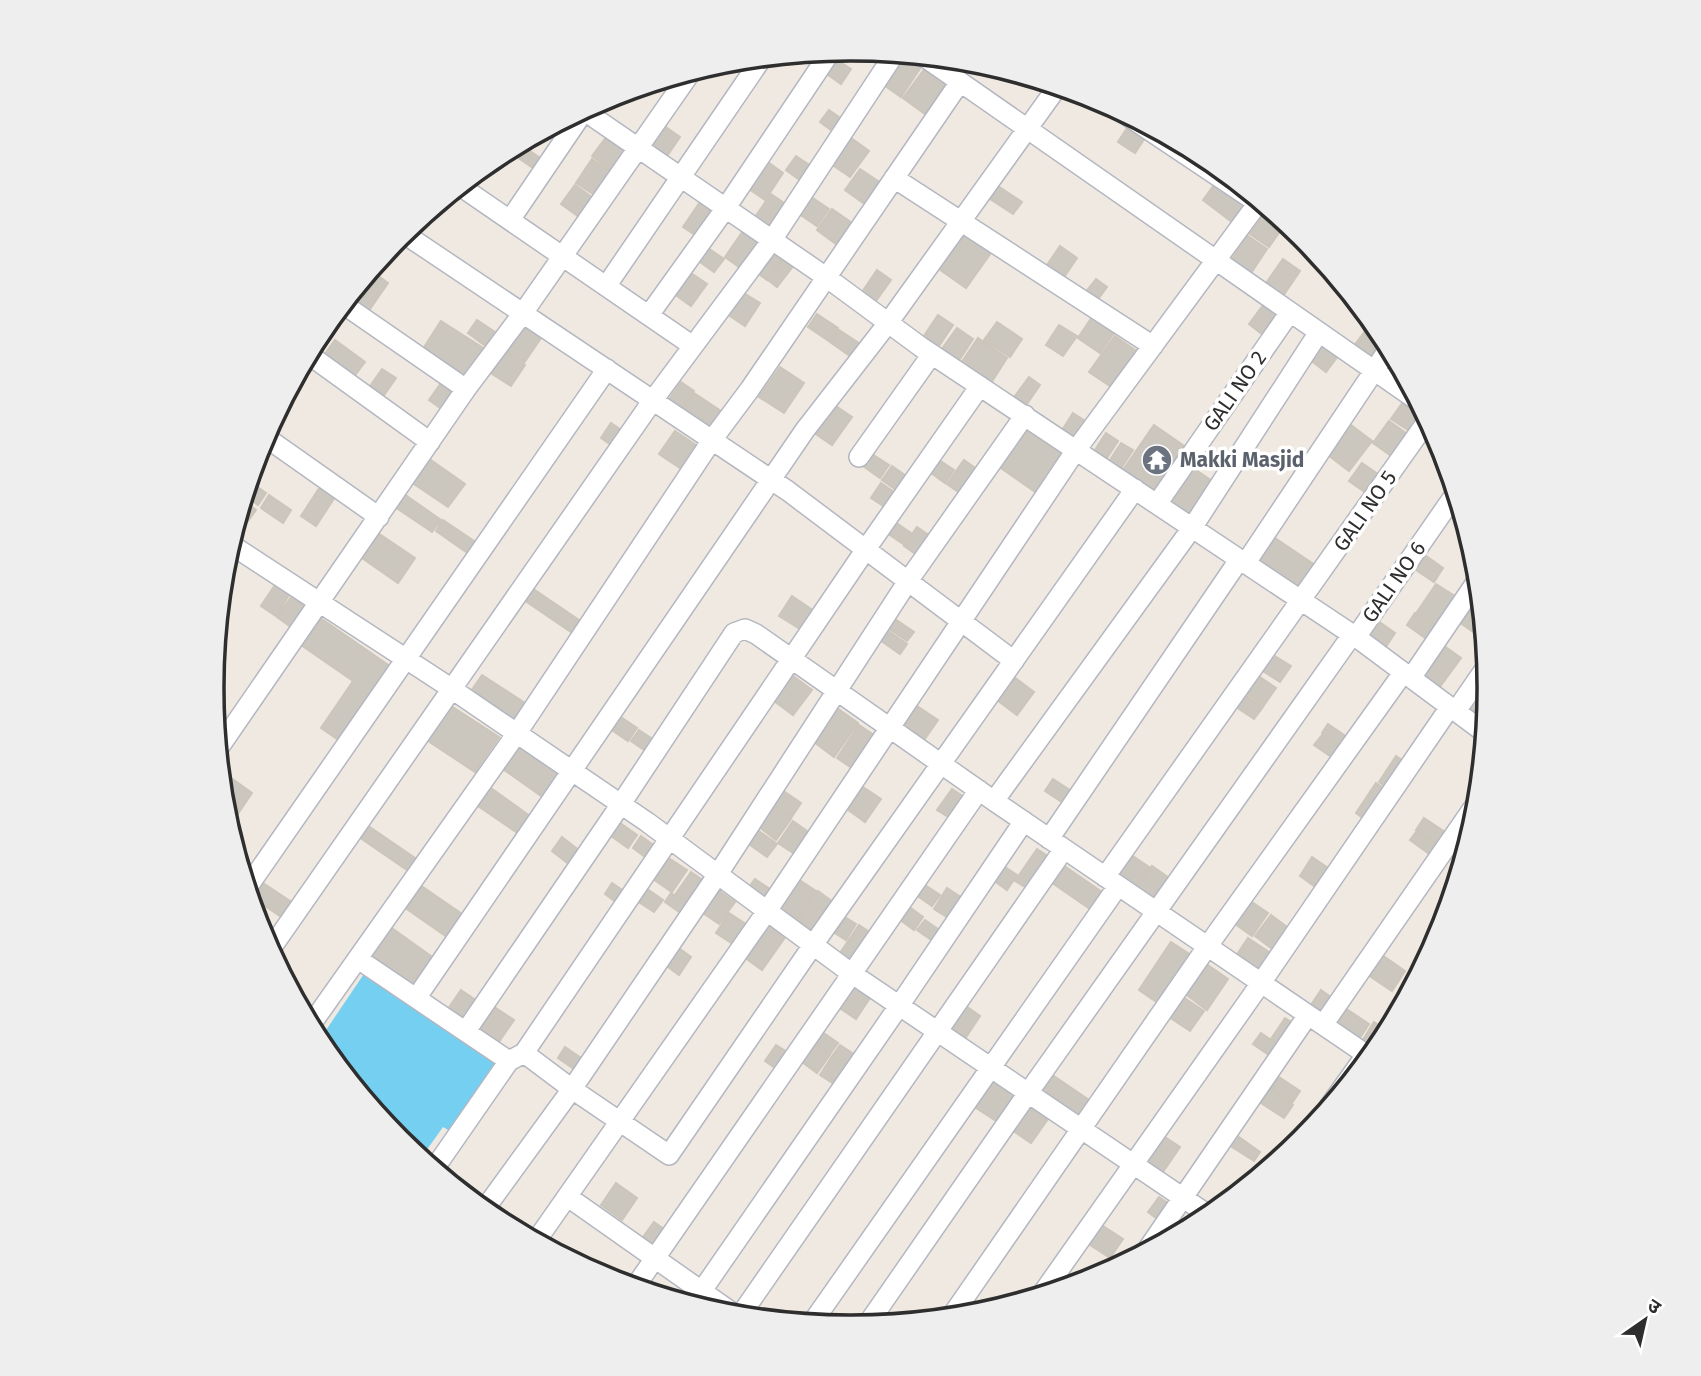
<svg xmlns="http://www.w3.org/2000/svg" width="1701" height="1376" viewBox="0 0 1701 1376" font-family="'Fira Sans','Noto Sans Devanagari',sans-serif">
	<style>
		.water { fill: #75cff0 }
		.building { fill: #cbc7bf; stroke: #cbc5ba; stroke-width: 2 }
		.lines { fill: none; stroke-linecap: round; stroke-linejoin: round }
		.street-casing { stroke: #b4b7c1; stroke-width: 22 }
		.street { stroke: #fff; stroke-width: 19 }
		.labels { text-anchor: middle; stroke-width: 7; stroke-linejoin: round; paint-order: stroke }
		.street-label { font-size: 21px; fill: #2e2e2e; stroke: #fff }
		.worship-label { font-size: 21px; font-weight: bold; fill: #5b616d; stroke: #fff; text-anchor: start }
		.rim { fill: none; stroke: #2e2e2e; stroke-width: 3.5 }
	</style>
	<rect width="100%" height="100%" fill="#efe9e1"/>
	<!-- water -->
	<path class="water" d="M370,965L506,1060L455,1134L443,1127L421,1158L398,1140L355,1086L357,1082L343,1072L318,1042Z"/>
	<!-- building -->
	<path class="building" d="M901,54L909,55L923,64L901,97L881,83Z
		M834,58L851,69L841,84L824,72Z
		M926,67L947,82L925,114L903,98Z
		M829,110L846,122L838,135L820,122Z
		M1131,122L1148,133L1135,153L1118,142Z
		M663,125L680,137L665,159L648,147Z
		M847,135L869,151L850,177L828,162Z
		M607,136L630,152L615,173L592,156Z
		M520,144L543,160L536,170L507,150Z
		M796,156L814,168L804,183L786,170Z
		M592,159L615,175L599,198L576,183Z
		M765,160L783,173L765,200L746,187Z
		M860,169L881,183L866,205L845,190Z
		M1217,181L1246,202L1232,222L1203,200Z
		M575,185L596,200L582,219L561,204Z
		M998,186L1022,202L1013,214L990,199Z
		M771,194L787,205L769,231L753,220Z
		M807,194L829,209L817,226L795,211Z
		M700,202L718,215L701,239L683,227Z
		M832,209L855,225L840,247L817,230Z
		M1268,209L1286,223L1269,247L1250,234Z
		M966,230L993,250L966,288L939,269Z
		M743,231L764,246L746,272L725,257Z
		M1248,236L1267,249L1251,273L1232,259Z
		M705,246L724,259L714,272L696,259Z
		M1060,246L1077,258L1060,283L1043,271Z
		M771,251L782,258L767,280L756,272Z
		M784,258L794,265L777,287L768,280Z
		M1283,259L1300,271L1281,299L1264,286Z
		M877,270L891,280L873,305L860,295Z
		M688,271L707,284L691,306L673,293Z
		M373,272L388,283L366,315L350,305Z
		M1096,279L1107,287L1093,306L1081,298Z
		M742,292L760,303L745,326L727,314Z
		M1267,300L1285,314L1267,338L1249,324Z
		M817,314L838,328L829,341L808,327Z
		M938,315L953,325L937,349L922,339Z
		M1092,317L1114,333L1100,353L1078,338Z
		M477,320L501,336L491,350L468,333Z
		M441,321L488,351L467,383L421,352Z
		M997,322L1022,339L1010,357L984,340Z
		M521,324L541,338L524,363L504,350Z
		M1059,325L1077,336L1063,356L1046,345Z
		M957,328L973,339L958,362L941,350Z
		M839,330L862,345L853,358L830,342Z
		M1366,330L1386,345L1370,366L1350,351Z
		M1115,336L1138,352L1113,388L1089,372Z
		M978,338L1007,358L991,383L961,363Z
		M335,340L365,362L350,382L320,361Z
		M1321,343L1338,356L1326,372L1309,359Z
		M503,351L525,365L511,386L489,372Z
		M1395,358L1407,381L1405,384L1387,370Z
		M780,367L804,383L784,413L759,397Z
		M382,369L396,378L380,401L366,392Z
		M1029,377L1040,385L1024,408L1012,400Z
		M444,379L461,391L446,412L429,400Z
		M681,382L694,391L678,414L665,405Z
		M694,393L724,413L709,436L679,416Z
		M830,402L852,417L832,445L810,430Z
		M1403,402L1425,418L1414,434L1391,419Z
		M1073,413L1090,424L1077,443L1061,432Z
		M1389,421L1413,438L1397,460L1373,443Z
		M611,423L627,434L617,449L601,438Z
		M1154,425L1190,450L1159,495L1123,470Z
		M1351,425L1372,441L1349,471L1328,455Z
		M1024,428L1067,458L1041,496L998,466Z
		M675,431L699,447L683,470L659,454Z
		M1106,433L1118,441L1105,461L1093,453Z
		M1121,443L1133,450L1120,470L1108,463Z
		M872,454L889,465L880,478L863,466Z
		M428,458L465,484L448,507L411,482Z
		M936,458L954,470L945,483L927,470Z
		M964,460L981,472L964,496L947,484Z
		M1362,463L1382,477L1369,495L1349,481Z
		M892,466L909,478L899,492L882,480Z
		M1190,466L1218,485L1193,522L1164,503Z
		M249,481L266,493L258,505L244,495Z
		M881,483L901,497L891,511L871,498Z
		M320,487L335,497L316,526L301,516Z
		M404,494L441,520L432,532L395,507Z
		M269,495L291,510L283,523L261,508Z
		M243,500L256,510L248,521L239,514Z
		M443,520L480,545L472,556L436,531Z
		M892,520L911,533L903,544L884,531Z
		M917,527L936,540L923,559L904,546Z
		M378,533L415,558L398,583L362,558Z
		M1272,536L1315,565L1297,591L1254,562Z
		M1422,553L1443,568L1434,582L1413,568Z
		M1436,584L1458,598L1438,627L1417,612Z
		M275,585L289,595L276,616L261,606Z
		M529,586L579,620L571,632L521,598Z
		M792,596L820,615L808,634L779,616Z
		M291,597L309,609L294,629L277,617Z
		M1470,599L1482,607L1483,623L1464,609Z
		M1462,610L1483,625L1479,636L1456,620Z
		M1415,613L1436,628L1428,640L1407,625Z
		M319,617L394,669L343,743L321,728L353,681L301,645Z
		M892,617L914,632L907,641L885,626Z
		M1378,621L1395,633L1381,654L1364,643Z
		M884,628L907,644L900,654L877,638Z
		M1440,643L1461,658L1436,692L1415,676Z
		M1268,652L1291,666L1280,682L1258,668Z
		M789,673L812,690L793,715L770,698Z
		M1254,673L1276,688L1264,705L1242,690Z
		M482,675L525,703L510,726L467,697Z
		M1014,677L1034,692L1017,715L997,700Z
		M1479,690L1489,697L1486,727L1464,712Z
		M1241,692L1263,707L1254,719L1233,705Z
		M448,704L499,737L475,772L425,739Z
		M914,704L938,720L920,746L897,731Z
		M837,708L858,723L834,757L814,742Z
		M615,713L637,728L628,741L606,726Z
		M1328,724L1350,739L1344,748L1322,733Z
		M859,725L880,739L858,772L837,758Z
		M639,730L660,744L653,756L631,741Z
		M1322,735L1343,750L1336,760L1314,745Z
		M519,745L564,777L547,800L503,769Z
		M1396,756L1408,764L1391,790L1379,782Z
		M220,770L252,793L235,818L223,810Z
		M1053,779L1076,794L1068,806L1045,791Z
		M1376,783L1388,791L1367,821L1356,813Z
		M863,787L881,799L865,822L847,809Z
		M491,788L534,819L522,836L478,806Z
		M952,789L967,799L953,820L937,810Z
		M782,790L801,803L791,818L772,804Z
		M772,806L791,819L776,840L758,826Z
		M1424,818L1451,836L1443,848L1416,830Z
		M616,820L637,835L628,848L607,833Z
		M793,821L814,836L799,857L778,843Z
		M364,823L418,860L410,872L356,835Z
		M756,829L777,844L767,857L746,842Z
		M1416,832L1441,849L1435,858L1410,840Z
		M641,836L660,850L652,862L633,848Z
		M562,837L585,855L574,868L552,851Z
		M1037,849L1051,858L1030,890L1015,881Z
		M1127,852L1149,867L1131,893L1109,878Z
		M664,855L687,870L672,892L650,877Z
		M1312,857L1334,872L1321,891L1300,876Z
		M1060,863L1105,894L1093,911L1048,880Z
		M1002,865L1017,875L1007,890L993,880Z
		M1152,866L1175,882L1155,910L1133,894Z
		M691,872L707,883L692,906L675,895Z
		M755,879L774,892L764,907L745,893Z
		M798,879L816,891L791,926L773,914Z
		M260,881L299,907L289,922L250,896Z
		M919,881L940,895L932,906L912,892Z
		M612,883L628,894L620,905L605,894Z
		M420,885L465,916L450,939L404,907Z
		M643,886L663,900L654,912L634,899Z
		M715,888L735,902L719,924L700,911Z
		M947,888L967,901L953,921L934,909Z
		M818,891L837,905L812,941L792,928Z
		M671,893L691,907L685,916L665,902Z
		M1246,898L1268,913L1252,936L1231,921Z
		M904,903L923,917L914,930L895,916Z
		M729,913L749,926L736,946L716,933Z
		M840,914L856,924L846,940L830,930Z
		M1271,915L1291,930L1275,951L1255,936Z
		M925,920L945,934L937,944L917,930Z
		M767,923L786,936L762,970L744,957Z
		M859,925L874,935L851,969L836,959Z
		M389,926L435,959L413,989L367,956Z
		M1248,938L1272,954L1255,978L1232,962Z
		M1171,942L1194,957L1161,1005L1139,990Z
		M676,946L691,957L679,975L664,964Z
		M1382,955L1405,971L1392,991L1368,975Z
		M1205,963L1228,979L1207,1010L1184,993Z
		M850,984L870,998L856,1019L835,1005Z
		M461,990L477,1001L464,1020L448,1009Z
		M1321,990L1335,1000L1321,1021L1307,1011Z
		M1183,997L1204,1011L1190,1031L1169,1017Z
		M490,1004L514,1020L498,1043L475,1027Z
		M963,1004L980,1016L961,1045L943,1034Z
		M1345,1008L1369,1024L1355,1045L1331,1029Z
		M1285,1018L1299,1027L1285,1048L1271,1039Z
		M1374,1022L1385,1029L1370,1053L1359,1046Z
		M818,1029L838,1043L830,1054L811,1040Z
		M1261,1033L1284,1049L1276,1060L1253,1044Z
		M810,1041L830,1055L817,1073L798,1059Z
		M776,1045L792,1055L781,1072L765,1061Z
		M840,1045L860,1058L853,1068L833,1055Z
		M565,1047L584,1060L577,1071L558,1058Z
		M833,1055L853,1069L840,1088L820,1075Z
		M1048,1072L1092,1102L1076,1124L1033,1094Z
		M1279,1077L1300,1091L1292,1103L1272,1088Z
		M990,1079L1021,1099L1004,1126L973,1106Z
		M1270,1089L1293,1105L1284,1118L1261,1103Z
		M1025,1104L1048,1119L1031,1143L1009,1128Z
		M1159,1133L1180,1147L1158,1179L1137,1165Z
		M1239,1137L1260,1152L1254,1161L1232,1147Z
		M616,1183L637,1198L622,1220L601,1205Z
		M1159,1197L1175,1208L1164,1224L1148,1212Z
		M654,1222L671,1234L655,1256L638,1244Z
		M1100,1224L1123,1239L1110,1258L1087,1243Z"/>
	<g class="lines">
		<!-- street casing -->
		<g class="street-casing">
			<path id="street" d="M923,56L1418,401
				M583,110L826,277L921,347L1356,637L1485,733
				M894,178L1153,346
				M460,186L693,346
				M510,220L586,108
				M403,233L788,491L1014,661
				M607,285L762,58
				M343,304L466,389L523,313L691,72
				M649,315L725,209L831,51
				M308,354L430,442
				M264,436L379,517
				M859,457L932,354
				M1157,504L1290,312
				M230,544L443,683L647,822L851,973L1210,1216
				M1245,564L1390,347
				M1356,637L1456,493
				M1411,678L1479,578
				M1456,711L1487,666
				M218,749L466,389
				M994,801L1192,528L1319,332
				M1049,839L1239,560
				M1105,877L1428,420
				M247,888L607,369
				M270,950L653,400L772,240L895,53
				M358,959L509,1061L524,1053L572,1089L669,1155L813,945L1135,489
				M417,997L805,430L888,323L1058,86
				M1323,1025L1478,801
				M310,1026L517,733L712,440L750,389L960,82
				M466,1031L621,804L734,633L745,629L756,634L994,801L1370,1057
				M524,1053L866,549L980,386
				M1329,1107L1366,1055
				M434,1169L509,1061
				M568,1197L737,1316
				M484,1210L572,1089L718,874L908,581L1025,415
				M536,1241L767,911L1076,450L1258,203L1125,114
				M1147,1250L1308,1015
				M635,1287L979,790
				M1042,1294L1261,983L1450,707
				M692,1305L899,1006L1024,821
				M740,1316L1064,849
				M951,1317L1207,947L1403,673
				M812,1323L1118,886
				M867,1325L1028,1093L1352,635"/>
		</g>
		<!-- street -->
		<use href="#street" class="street"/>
	</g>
	<!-- icons -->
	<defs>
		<g id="temple-disc" transform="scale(1.575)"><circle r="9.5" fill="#6b7280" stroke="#fff"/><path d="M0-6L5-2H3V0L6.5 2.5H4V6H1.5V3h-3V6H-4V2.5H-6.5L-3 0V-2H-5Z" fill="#fff"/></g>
	</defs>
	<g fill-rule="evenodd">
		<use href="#temple-disc" x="1157" y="460"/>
	</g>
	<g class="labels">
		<!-- street labels -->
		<g class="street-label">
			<text transform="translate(1235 391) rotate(-55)" y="7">GALI NO 2</text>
			<text transform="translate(1365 511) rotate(-55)" y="7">GALI NO 5</text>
			<text transform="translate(1394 582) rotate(-55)" y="7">GALI NO 6</text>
		</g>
		<!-- worship labels -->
		<g class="worship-label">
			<text x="1180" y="467">Makki Masjid</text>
		</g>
	</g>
	<!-- crop -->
	<path d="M0 0H1701V1376H0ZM850 61H851A626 626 0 0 1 1477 687V689A626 626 0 0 1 851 1315H850A626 626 0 0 1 224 689V687A626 626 0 0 1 850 61Z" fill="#eee" fill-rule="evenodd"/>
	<path class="rim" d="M850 61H851A626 626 0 0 1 1477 687V689A626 626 0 0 1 851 1315H850A626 626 0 0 1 224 689V687A626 626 0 0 1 850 61Z"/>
	<!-- north arrow -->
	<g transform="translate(1645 1320) rotate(34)" stroke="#ffffff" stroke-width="5" paint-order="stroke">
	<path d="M0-5L12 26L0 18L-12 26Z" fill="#2e2e2e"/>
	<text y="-10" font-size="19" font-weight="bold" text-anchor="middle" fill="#2e2e2e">उ</text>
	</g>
</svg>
